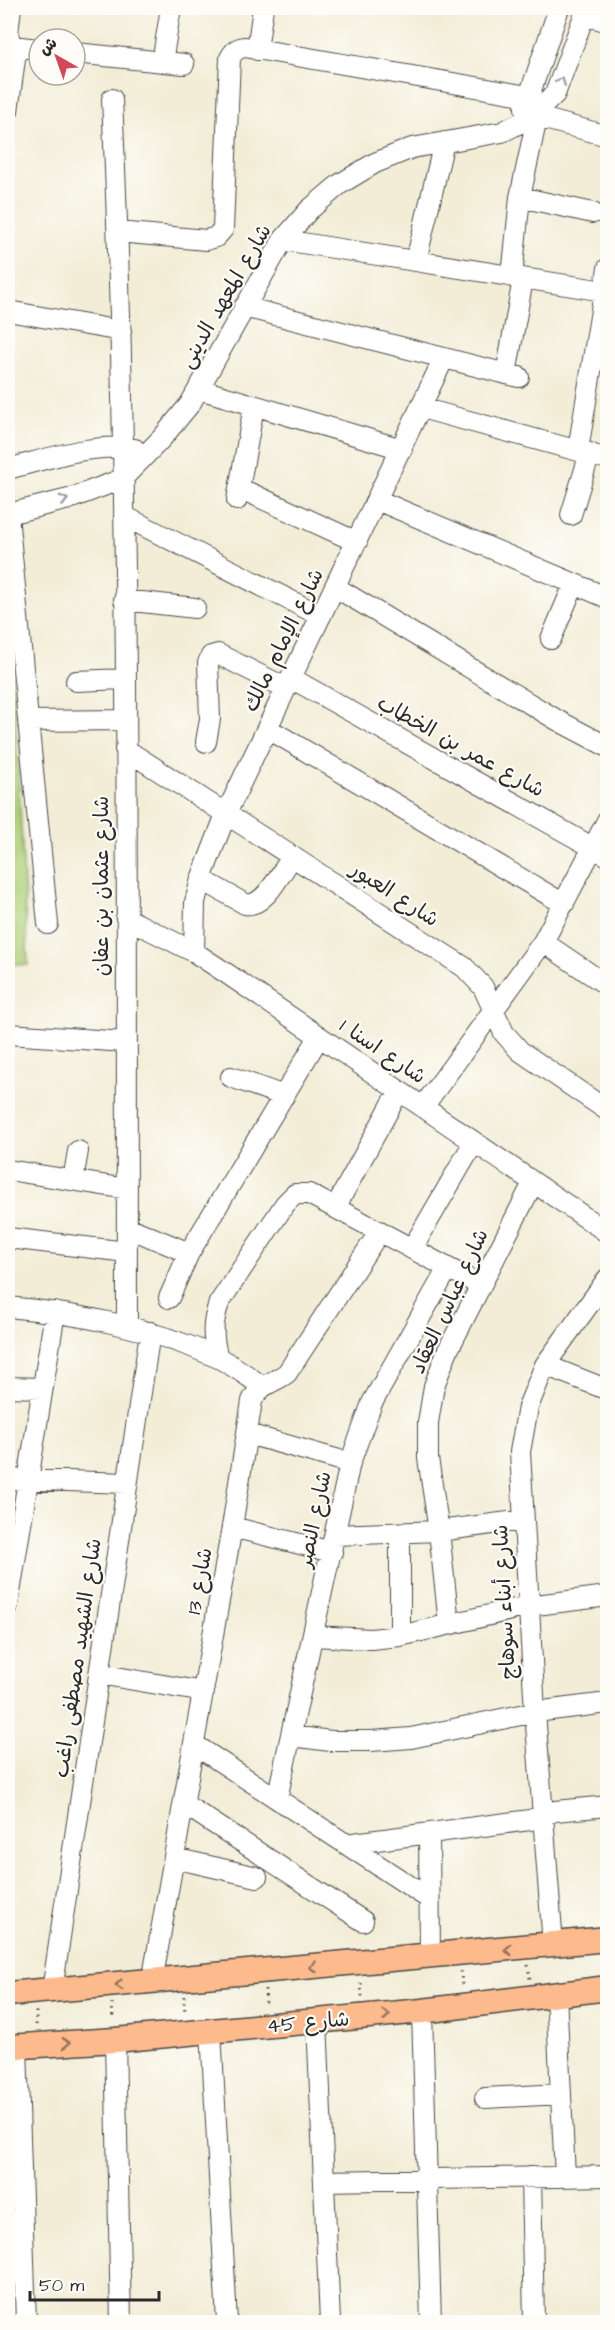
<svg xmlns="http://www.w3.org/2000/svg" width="615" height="2330" viewBox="0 0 615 2330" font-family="'Architects Daughter','Playpen Sans Arabic',sans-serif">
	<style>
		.green { fill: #aed079; stroke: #6c7e52; stroke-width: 1.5 }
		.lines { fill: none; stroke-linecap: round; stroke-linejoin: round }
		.minor-casing { stroke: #494845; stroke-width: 22 }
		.major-casing { stroke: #494845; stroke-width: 27 }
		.path { stroke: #494845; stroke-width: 3; stroke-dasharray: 1.5 4.5; stroke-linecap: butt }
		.minor { stroke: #fff; stroke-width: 20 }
		.major { stroke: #fcba8d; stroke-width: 24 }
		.oneway { stroke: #a0a0a0 }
		.oneway2 { stroke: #94725c }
		.labels { text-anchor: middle; stroke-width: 4.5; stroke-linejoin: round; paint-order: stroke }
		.street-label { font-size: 21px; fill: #2b2b2b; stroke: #fdfcf7 }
	</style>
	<rect width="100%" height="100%" fill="#fdfcf7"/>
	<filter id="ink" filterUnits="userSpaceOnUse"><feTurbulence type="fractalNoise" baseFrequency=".0167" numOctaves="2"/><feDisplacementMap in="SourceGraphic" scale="12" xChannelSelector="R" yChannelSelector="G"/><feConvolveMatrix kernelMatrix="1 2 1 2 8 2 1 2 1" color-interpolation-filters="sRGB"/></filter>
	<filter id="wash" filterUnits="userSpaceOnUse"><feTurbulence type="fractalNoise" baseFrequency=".008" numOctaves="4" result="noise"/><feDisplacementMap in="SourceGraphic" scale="24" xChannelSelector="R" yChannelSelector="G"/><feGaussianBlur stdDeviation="1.35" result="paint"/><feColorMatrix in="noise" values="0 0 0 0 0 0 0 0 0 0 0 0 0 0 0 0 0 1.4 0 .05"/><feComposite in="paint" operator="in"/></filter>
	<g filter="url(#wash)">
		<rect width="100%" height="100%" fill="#f3edd7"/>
		<!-- green -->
		<path class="green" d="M8,563L28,965L8,964Z"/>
	</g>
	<g filter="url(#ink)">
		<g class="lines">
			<!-- minor casing -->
			<g class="minor-casing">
				<path id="minor" d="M584,15L608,22
					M11,46L39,49
					M257,50L263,8
					M75,53L184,64
					M162,62L171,8
					M112,99C131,507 126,917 127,1325
					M525,108L559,8
					M8,111L15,59L8,33L11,8
					M526,114L608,136
					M520,197L593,213
					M118,232L206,240L216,237L223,229L230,58C234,51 237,48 245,47L528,96
					M283,240L604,291
					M416,261L444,142
					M512,277L520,197L537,118
					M244,307L519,377
					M8,311L121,331
					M506,374L523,279
					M199,389L402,449
					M421,408L608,459
					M578,450L608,268
					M8,469C48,459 94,442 135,449
					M239,488L357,542
					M237,500L254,406
					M377,500L608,598
					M8,514L69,499L122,479L162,438L190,404L283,240L309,210L340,184L375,163L412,148L502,132L532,117L555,94L587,8
					M8,515L48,924
					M571,515L590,453
					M124,516L321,616
					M335,587L557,720L608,747
					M124,600L195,608
					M551,639L574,584
					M291,678L608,856
					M76,681L124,679
					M28,721L125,720
					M267,728L564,904
					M206,742L210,719L208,663L211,656L218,654L286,688
					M125,749L464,967L483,987L504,1033L520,1051L608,1111
					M201,879L245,904C265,908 281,872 292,857
					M126,918L194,952L226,973L608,1233
					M543,942L608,986
					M194,952L195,902L201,879L226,814L444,358
					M8,1034L126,1042
					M231,1077L284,1096
					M423,1107L543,942L608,819
					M8,1170L127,1189
					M73,1180L78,1151
					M335,1208L399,1091
					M127,1227L189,1253
					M8,1238L127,1252
					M412,1249L474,1142
					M169,1298L189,1253L319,1037
					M8,1307C80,1314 149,1327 216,1357C232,1364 247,1376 262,1386
					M218,1358C212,1337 212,1323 219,1303L285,1204L295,1194H309L480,1285
					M545,1365L608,1390
					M8,1387L43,1388
					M248,1434L350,1463
					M8,1479L127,1483
					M232,1527L332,1552
					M400,1534V1636
					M335,1535L439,1531L523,1520
					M8,1605L55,1312
					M449,1624L439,1531L428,1458V1423L434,1386L447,1352L533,1183
					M313,1636L371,1639L400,1636L528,1606L608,1596
					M99,1674L204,1692
					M291,1736L331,1741H371L411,1738L535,1712L608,1703
					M195,1745L428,1898
					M277,1799L350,1463L372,1403L448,1268
					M184,1804L363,1921
					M429,1833L430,1957
					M346,1844L530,1820L555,1811L608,1806
					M174,1858L257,1877
					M553,1945L535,1712L520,1452L528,1407L545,1365L608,1278
					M152,1982L232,1527L252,1401C259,1384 274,1383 287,1373L380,1231
					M52,1991L150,1332
					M556,1994L565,2176
					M422,2011L431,2322
					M317,2021L330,2322
					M211,2031L227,2322
					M115,2040L121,2322
					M17,2046L26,2322
					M485,2098L561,2094
					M531,2177L534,2322
					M325,2181L608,2176"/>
			</g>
			<!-- major casing -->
			<g class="major-casing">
				<path id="major" d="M8,1994L608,1939
					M8,2047L115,2040L422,2011L608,1988"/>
			</g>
			<!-- path -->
			<path class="path" d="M528,1965L530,1979
				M461,1971L462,1986
				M361,1983L362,1997
				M265,1989L266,2006
				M184,1996L185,2014
				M112,2003L113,2020
				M36,2025V2011"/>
			<!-- minor -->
			<use href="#minor" class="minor"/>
			<!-- major -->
			<use href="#major" class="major"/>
		</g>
		<!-- one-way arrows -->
		<defs><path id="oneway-chevron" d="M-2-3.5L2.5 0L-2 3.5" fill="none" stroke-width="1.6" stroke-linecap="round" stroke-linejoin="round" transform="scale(1.5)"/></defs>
		<g class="oneway">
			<use href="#oneway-chevron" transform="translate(561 81) rotate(-69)"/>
			<use href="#oneway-chevron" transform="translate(64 500) rotate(-14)"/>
		</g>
		<g class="oneway2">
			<use href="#oneway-chevron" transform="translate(508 1950) rotate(175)"/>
			<use href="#oneway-chevron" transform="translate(313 1967) rotate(175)"/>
			<use href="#oneway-chevron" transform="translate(119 1985) rotate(175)"/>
			<use href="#oneway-chevron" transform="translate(386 2015) rotate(-5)"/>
			<use href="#oneway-chevron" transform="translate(66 2043) rotate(-3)"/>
		</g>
	</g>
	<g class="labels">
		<!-- street labels -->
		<g class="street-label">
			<text transform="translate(225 296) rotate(-60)" y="7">شارع المعهد الدينى</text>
			<text transform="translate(283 640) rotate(-64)" y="7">شارع الإمام مالك</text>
			<text transform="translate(461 746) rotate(29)" y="7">شارع عمر بن الخطاب</text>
			<text transform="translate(101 886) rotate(-90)" y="7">شارع عثمان بن عفان</text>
			<text transform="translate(395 894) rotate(33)" y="7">شارع العبور</text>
			<text transform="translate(383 1051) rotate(34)" y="7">شارع اسنا 1</text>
			<text transform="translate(449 1301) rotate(-65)" y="7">شارع عباس العقاد</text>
			<text transform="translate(314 1519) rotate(-78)" y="7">شارع النصر</text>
			<text transform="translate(199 1581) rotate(-80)" y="7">شارع 13</text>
			<text transform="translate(504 1602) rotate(-93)" y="7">شارع أبناء سوهاج</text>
			<text transform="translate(77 1658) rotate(-82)" y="7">شارع الشهيد مصطفى راغب</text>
			<text transform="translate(308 2022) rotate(-5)" y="7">شارع 45</text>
		</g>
	</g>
	<!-- margin -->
	<rect width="615" height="2330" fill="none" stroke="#fdfcf7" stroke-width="30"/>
	<!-- north arrow -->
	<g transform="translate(57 57) rotate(320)"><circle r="28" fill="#fdfcf7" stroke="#a9a8a5" stroke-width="1.5"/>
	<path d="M0-4.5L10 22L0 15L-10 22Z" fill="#d1495b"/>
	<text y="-9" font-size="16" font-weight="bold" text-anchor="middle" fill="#2b2b2b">ش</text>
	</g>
	<!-- scale -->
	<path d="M30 2291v9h129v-9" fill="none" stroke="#2b2b2b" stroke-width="3"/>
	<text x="39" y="2291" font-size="18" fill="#2b2b2b" stroke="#fdfcf7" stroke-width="4.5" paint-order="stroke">50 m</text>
</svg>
